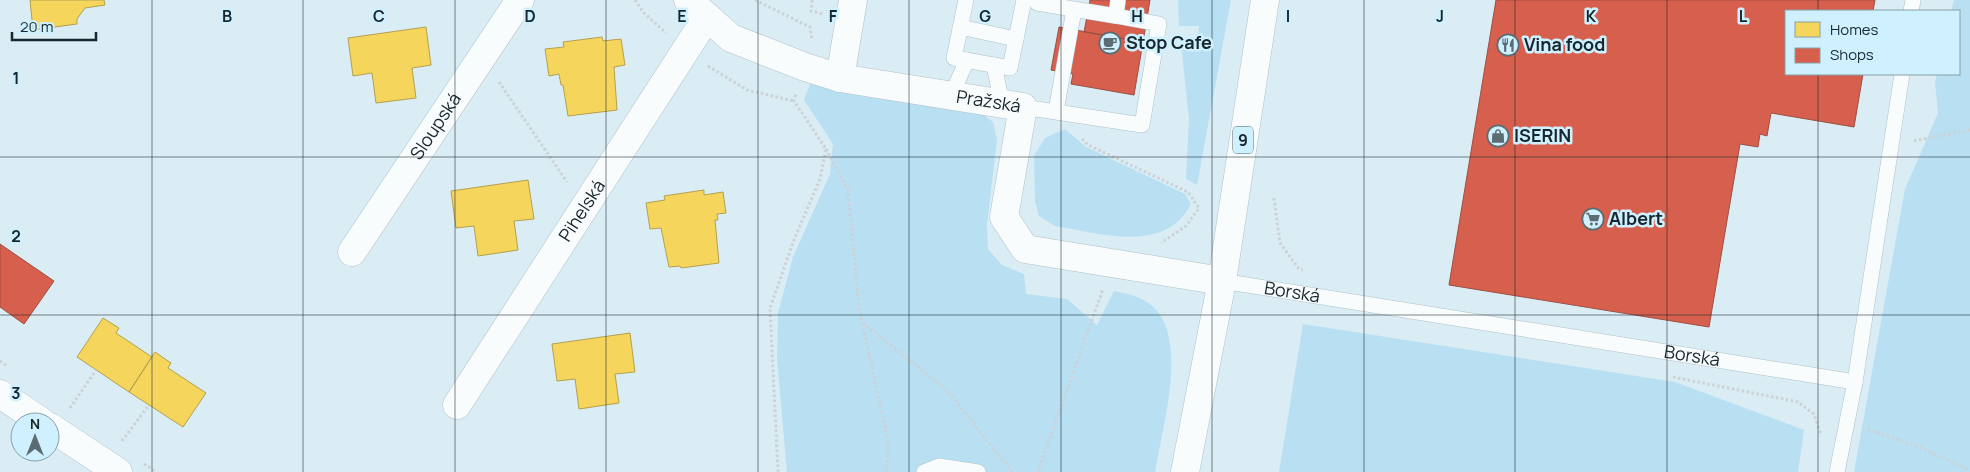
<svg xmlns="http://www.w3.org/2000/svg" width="1970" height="472" viewBox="0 0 1970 472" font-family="Manrope,sans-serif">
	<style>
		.green { fill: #b8e0f2 }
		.homes { fill: #f6d55c; stroke: #b3a14e }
		.shops { fill: #d6604d; stroke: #9d4f43 }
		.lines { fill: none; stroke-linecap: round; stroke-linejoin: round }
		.service-casing { stroke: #b1c1c8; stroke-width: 16 }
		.minor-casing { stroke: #b1c1c8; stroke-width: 29 }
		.primary-casing { stroke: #b1c1c8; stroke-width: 29 }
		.path { stroke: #ccd2d5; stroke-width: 3; stroke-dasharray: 2.5 2.5; stroke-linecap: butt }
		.service { stroke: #f9fcfd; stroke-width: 15 }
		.minor { stroke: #f9fcfd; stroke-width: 28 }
		.primary { stroke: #f9fcfd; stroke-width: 28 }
		.grid { fill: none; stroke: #17272d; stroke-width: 1; stroke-opacity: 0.55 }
		.labels { text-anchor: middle; stroke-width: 5; stroke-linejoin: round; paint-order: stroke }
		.shield { fill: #cff0fe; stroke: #4e636c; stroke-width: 1 }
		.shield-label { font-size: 16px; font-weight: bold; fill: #17272d }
		.poi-label { font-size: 18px; font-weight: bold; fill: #17272d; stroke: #cff0fe; text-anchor: start }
		.street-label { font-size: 18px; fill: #17272d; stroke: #cff0fe }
		.grid-label { font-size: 16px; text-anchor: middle; font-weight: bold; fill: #17272d; stroke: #cff0fe; stroke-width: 5; stroke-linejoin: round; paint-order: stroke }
	</style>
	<rect width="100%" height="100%" fill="#daecf4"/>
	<!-- green -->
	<path class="green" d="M1178,0H1231L1197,185L1186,179L1189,119L1181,44L1197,41L1199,26H1179Z
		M1954,0H1970V472H1854L1905,189L1938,113L1935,82L1937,74H1959V11H1951Z
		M810,84L981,113L993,122L997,139L987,225L988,249L1002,265L1024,274L1026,294L1067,299L1097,325L1114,291C1130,294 1147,298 1158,312C1186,347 1162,430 1155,472H787L777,358L778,313L793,257L830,174L833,144L804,100Z
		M1065,129L1086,147L1185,194L1191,204C1165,255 1099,233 1055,226L1039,216L1035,201L1034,156L1045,138Z
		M1303,324L1675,382L1804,430L1798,472H1279Z"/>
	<!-- homes -->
	<path class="homes" d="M30,0H104L105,5L85,8L77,19V24L33,30Z
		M426,27L431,65L412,68L416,98L376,103L372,73L353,76L348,38Z
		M602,37L603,41L621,39L625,65L614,67L617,110L568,116L563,85H561L559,74L549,76L545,49L564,47L563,42Z
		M528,180L534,219L514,221L518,250L478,256L474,226L456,228L451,191Z
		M704,190V195L723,192L726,213L717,214L718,220H715L719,263L681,268L680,266L669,267L661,228L650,229L646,203L665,200L664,196Z
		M103,318L119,328L116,333L152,357L129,392L77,357Z
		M630,333L635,372L615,374L619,403L579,409L575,379L557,381L552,344Z
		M155,352L171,363L168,368L206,393L183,427L129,392Z"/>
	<!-- shops -->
	<path class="shops" d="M1090,0H1150L1143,42L1084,32Z
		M1496,0H1875L1873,11H1786V74H1863L1854,127L1771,113L1767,136L1760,134L1758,147L1740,144L1709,327L1449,285Z
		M1059,27L1143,42L1134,95L1071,84L1073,74L1051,70Z
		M0,244L54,281L24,324L0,307Z"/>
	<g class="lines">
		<!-- service casing -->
		<g class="service-casing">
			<g id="service">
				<path d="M966,0L954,58L1010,68L1024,0"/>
				<path d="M1037,3L1116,16"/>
				<path d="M1911,11L1913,0"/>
				<path d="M960,27L1016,39"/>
				<path d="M994,65L1002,104"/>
				<path d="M951,96L967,60"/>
				<path d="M1023,107L1142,125L1159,24L1116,16L1118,0"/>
				<path d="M1056,111L1074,10"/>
				<path id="s1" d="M1222,281L1855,382"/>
				<path d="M924,472L939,466L978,472"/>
				<path d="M1837,472L1855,382L1902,74"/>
			</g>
		</g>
		<!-- minor casing -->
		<g class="minor-casing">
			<g id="minor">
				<path id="s2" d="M688,0L731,38L805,67L840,78L1023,107L1004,217L1025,249L1222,281"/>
				<path d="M840,78L853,0"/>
				<path id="s3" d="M352,252L520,0"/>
				<path d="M0,394L42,422"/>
				<path id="s4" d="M457,405L707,17"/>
				<path d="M50,427L118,472"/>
			</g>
		</g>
		<!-- primary casing -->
		<g class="primary-casing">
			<path id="primary" d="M1185,472L1222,281L1265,0"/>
		</g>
		<!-- path -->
		<path class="path" d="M635,0L643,12L666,33
			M755,0L810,27L812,40
			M812,0L811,11L823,14
			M708,66L747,90L794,101
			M499,82L567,182
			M1082,139L1088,145L1188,192L1199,208L1186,226L1161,243
			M1914,141L1970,130
			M826,149L848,190L859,307L889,445L886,472
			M1274,198L1280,243L1299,269L1303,270
			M863,323L947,390L1012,472
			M0,361L7,366
			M1673,377L1798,402L1814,414L1821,435
			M70,408L96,370
			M1868,429L1919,447L1970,470
			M122,441L149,405
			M144,464L157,472
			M778,472L770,308L794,240L820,179L826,149L794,101L796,94
			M1038,472L1103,289"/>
		<!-- service -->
		<use href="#service" class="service"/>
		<!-- minor -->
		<use href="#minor" class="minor"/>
		<!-- primary -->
		<use href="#primary" class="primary"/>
	</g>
	<!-- grid -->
	<path class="grid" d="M152,0V472M303,0V472M455,0V472M606,0V472M758,0V472M909,0V472M1061,0V472M1212,0V472M1364,0V472M1515,0V472M1667,0V472M1818,0V11M1818,74V472M0,157H1970M0,315H1970"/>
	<!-- icons -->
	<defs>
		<g id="cafe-ring" transform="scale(1.125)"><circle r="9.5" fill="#cff0fe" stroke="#5b6c73" stroke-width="1.5"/><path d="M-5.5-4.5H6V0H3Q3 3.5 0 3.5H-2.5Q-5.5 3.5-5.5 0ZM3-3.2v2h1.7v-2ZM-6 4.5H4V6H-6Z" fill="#5b6c73"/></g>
		<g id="restaurant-ring" transform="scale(1.125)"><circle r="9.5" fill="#cff0fe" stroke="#5b6c73" stroke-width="1.5"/><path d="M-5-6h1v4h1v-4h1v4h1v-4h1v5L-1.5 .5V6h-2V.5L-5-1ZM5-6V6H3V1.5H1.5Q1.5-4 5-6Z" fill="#5b6c73"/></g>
		<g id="shop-ring" transform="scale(1.125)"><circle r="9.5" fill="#cff0fe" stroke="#5b6c73" stroke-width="1.5"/><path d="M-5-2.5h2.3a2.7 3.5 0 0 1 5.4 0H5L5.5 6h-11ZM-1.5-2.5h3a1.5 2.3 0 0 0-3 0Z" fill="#5b6c73"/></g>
		<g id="supermarket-ring" transform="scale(1.125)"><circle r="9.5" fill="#cff0fe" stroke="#5b6c73" stroke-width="1.5"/><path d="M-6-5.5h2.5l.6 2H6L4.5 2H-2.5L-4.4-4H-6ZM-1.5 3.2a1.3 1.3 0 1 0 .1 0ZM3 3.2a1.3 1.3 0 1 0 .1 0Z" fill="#5b6c73"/></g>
	</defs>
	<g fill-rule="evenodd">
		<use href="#cafe-ring" x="1110" y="43"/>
		<use href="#restaurant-ring" x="1508" y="45"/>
		<use href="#shop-ring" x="1498" y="136"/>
		<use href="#supermarket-ring" x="1593" y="219"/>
	</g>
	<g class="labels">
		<!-- shield labels -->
		<rect class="shield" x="1233" y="126.5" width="20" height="27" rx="4"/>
		<g class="shield-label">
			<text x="1243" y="146">9</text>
		</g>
		<!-- poi labels -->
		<g class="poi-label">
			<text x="1126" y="49">Stop Cafe</text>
			<text x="1524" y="51">Vina food</text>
			<text x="1514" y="142">ISERIN</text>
			<text x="1609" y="225">Albert</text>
		</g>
		<!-- street labels -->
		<g class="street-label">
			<text dy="6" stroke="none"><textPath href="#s2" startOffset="324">Pražská</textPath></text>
			<text dy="6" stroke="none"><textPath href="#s3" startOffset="151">Sloupská</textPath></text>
			<text dy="6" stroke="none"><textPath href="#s4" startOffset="231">Pihelská</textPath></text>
			<text dy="6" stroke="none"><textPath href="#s1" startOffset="71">Borská</textPath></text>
			<text dy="6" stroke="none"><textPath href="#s1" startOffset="476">Borská</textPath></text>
		</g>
	</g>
	<g class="grid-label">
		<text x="227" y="22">B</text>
		<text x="379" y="22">C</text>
		<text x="530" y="22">D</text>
		<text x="682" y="22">E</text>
		<text x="833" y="22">F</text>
		<text x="985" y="22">G</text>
		<text x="1137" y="22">H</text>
		<text x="1288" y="22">I</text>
		<text x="1440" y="22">J</text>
		<text x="1591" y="22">K</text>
		<text x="1743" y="22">L</text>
		<text x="16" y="84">1</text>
		<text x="16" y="242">2</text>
		<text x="16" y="399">3</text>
	</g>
	<!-- legend -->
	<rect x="1785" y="10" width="175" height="65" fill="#cff0fe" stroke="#85a0aa"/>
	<rect x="1795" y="22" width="25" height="15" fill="#f6d55c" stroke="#85a0aa"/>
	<text x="1830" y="35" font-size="15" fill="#17272d">Homes</text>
	<rect x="1795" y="48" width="25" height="15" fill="#d6604d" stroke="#85a0aa"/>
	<text x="1830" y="60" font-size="15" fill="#17272d">Shops</text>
	<!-- north arrow -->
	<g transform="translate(35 437)"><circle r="24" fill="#cff0fe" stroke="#85a0aa"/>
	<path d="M0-4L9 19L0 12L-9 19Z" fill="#5b6c73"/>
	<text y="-8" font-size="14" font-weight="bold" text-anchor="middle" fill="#17272d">N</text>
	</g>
	<!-- scale -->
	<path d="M12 32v8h84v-8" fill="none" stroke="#17272d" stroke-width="2.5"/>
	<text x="20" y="32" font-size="15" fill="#17272d" stroke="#cff0fe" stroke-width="4" paint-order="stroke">20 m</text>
</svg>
